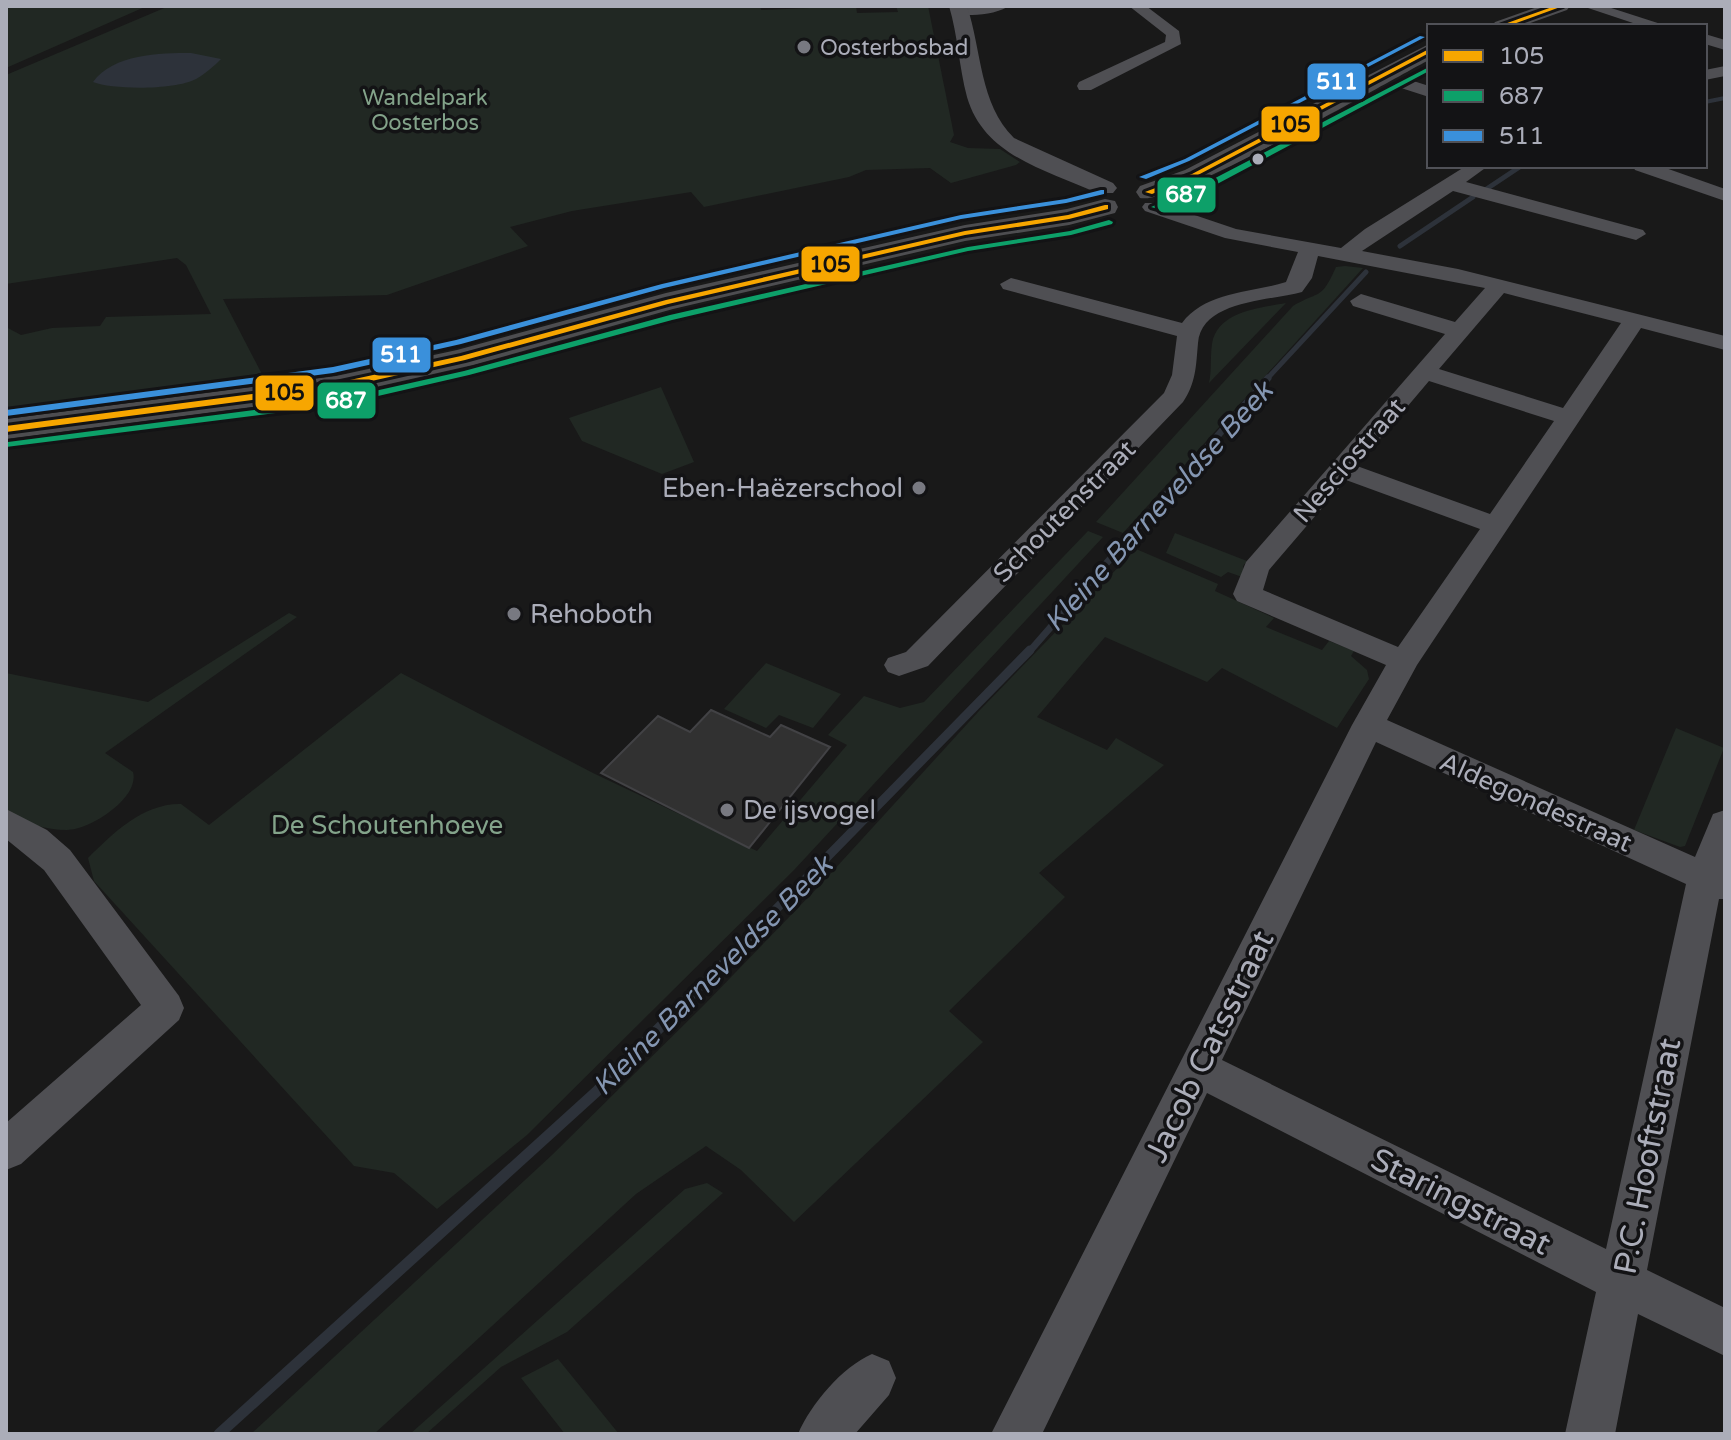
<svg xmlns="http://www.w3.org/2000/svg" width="1731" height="1440" viewBox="0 0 1731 1440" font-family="'Varela Round',sans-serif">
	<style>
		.green { fill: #212823 }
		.water { fill: #2d323a }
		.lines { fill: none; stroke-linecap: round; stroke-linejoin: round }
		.stream-far4 { stroke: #2d323a; stroke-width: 4 }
		.stream-far3 { stroke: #2d323a; stroke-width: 5 }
		.stream-far2 { stroke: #2d323a; stroke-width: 7 }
		.stream-far1 { stroke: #2d323a; stroke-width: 9 }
		.stream { stroke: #2d323a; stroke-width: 11 }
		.building { fill: #313131; stroke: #424245; stroke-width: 2 }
		.minor { fill: #4f4f53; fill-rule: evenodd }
		.tertiary { fill: #4f4f53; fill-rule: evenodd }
		.secondary { fill: #4d4d50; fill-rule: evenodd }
		.bus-1-casing { stroke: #131315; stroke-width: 6 }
		.bus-2-casing { stroke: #131315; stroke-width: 6 }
		.bus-3-casing { stroke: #131315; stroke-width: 6 }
		.bus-1 { fill: #f7a600; fill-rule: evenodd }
		.bus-2 { fill: #0da069; fill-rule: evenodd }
		.bus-3 { fill: #3a90db; fill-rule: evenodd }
		.poi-dot { fill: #787981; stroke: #131315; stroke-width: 3 }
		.bus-dot { fill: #abadb9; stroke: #131315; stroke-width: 3 }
		.labels { text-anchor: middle; stroke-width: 7; stroke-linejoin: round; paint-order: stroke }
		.far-poi-label { font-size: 22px; fill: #abadb9; stroke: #131315; text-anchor: start }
		.far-park-label { font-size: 22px; fill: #83a38a; stroke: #131315 }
		.street-label { font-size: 26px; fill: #abadb9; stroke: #131315 }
		.poi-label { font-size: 26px; fill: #abadb9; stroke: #131315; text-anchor: start }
		.park-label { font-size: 26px; fill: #83a38a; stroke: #131315 }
		.water-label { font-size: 28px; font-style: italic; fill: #8496b2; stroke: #131315 }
		.near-street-label { font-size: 32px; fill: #abadb9; stroke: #131315 }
		.line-badge { stroke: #131315; stroke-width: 3 }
		.badge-label { font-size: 22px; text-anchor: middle; font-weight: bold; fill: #fff }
		.pale-badge-label { font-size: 22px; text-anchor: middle; font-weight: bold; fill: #111 }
	</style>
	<rect width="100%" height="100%" fill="#191919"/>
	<!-- green -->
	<path class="green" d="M6,6H147L6,68Z
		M169,6H760L761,10L856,6L857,13L898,12L896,6H928L954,135L950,142L968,148L1000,149L1020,162L1016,165L951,183L930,168L866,170L849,177L704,207L691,192L572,211L510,227L528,246L387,295L223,299L265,380L6,410V327L21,335L52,328L100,326L106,317L211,314L186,265L177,258L6,284V75Z
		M1345,266L1363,268L1123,533L1096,522L1293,306C1320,290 1321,301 1336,267Z
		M1286,303L1209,383C1212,370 1210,357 1212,344C1217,311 1260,308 1286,303Z
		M661,387L694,462L662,474L582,441L569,418Z
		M1088,531L1103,537L794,870L527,1135L437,1209L394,1173L354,1166L94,881L88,858C113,833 144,803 181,804L209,825L401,673L593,773L757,851L847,745L828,735L864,696L900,708L924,702Z
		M1175,533L1247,561L1243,566L1245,578L1228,572L1221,577L1166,553Z
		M1136,549L1218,584L1215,591L1274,618L1266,627L1322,650L1329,641L1354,651L1351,656L1367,670L1369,679L1337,728L1222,668L1207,682L1105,637L1037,717L1107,750L1116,738L1164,765L1039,873L1065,897L949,1011L983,1042L794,1222L741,1170L706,1146L636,1194L374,1434H251L552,1155L704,1005L821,884L979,711Z
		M289,613L297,617L105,753L133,772C140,798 90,830 67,830C46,830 24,823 6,813V673L148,702Z
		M766,663L841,694L813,728L779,715L766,728L724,709Z
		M1676,728L1724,748L1685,846L1680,847L1634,830Z
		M707,1183L723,1193L567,1332L501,1367L426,1434H410L685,1189Z
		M558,1359L619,1434H565L521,1378Z"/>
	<!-- water -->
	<path class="water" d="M191,53L221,59C214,66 205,74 196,79C176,90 113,90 93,82C113,54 160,53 191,53Z"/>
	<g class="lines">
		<!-- stream-far4 -->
		<path class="stream-far4" d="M1705,102L1725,98
			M1518,168L1521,166"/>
		<!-- stream-far3 -->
		<path class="stream-far3" d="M1485,190L1521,166
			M1400,246L1473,197
			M1266,380L1366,272"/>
		<!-- stream-far2 -->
		<path class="stream-far2" d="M1029,652L1268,378"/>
		<!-- stream-far1 -->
		<path class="stream-far1" d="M688,999L1030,650"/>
		<!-- stream -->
		<path class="stream" d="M219,1434L596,1092L690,997"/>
	</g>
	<!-- building -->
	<path class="building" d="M711,710L770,737L781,725L830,747L749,848L601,773L658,716L690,732Z"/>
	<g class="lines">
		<!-- minor -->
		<path class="minor" d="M965,6H1009C998,14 965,19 954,11Z
			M1129,6H1146L1179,31L1181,44L1091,90H1079L1077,86L1079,82L1165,42L1166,35Z
			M1582,6H1605L1667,26H1642Z
			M1705,34L1725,40V50L1705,44Z
			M1725,66V76L1705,80V70Z
			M1404,78L1429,86V97L1398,87L1396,83Z
			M1466,166H1488L1466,182L1643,230L1646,234L1636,240L1453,191L1362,251L1458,269L1725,336V350L1641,328L1417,665L1387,720L1695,857L1713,814L1725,810V899H1719L1647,1270L1725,1308V1356L1638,1314L1615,1434H1565L1596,1292L1207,1093L1042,1434H991L1352,725L1386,665L1237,601L1233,594L1246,562L1445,334L1353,306L1350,301L1361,294L1455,322L1485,288L1318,256L1312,278L1302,292C1270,301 1202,300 1198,343C1196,366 1196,383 1183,402L928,666L899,676L888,672L884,665L888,658L906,652L1164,393L1172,375L1177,336L1003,289L1000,284L1011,278L1182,323C1206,291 1251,293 1286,282L1298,252L1225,238L1145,211L1142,207L1145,203H1159L1236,229L1341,248L1365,229ZM1504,293L1621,323L1563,408L1439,369ZM1429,381L1554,421L1490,514L1357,466ZM1346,480L1480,529L1398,647L1263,590L1269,570ZM1376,742L1686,884L1606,1249L1222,1060Z
			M1633,166H1660L1725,189V201L1635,170Z
			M6,809L47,830L70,850L179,996L184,1008L179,1020L21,1164L6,1170V1123L141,1005L44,870L6,839Z
			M872,1354L889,1361L896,1378L889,1395L855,1434H798C811,1404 842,1367 872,1354Z"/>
		<!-- tertiary -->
		<path class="tertiary" d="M949,6H967C982,51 979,103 1014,138L1113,183L1117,188L1113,193H1097C1046,170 984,156 967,97C959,67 958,36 949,6Z"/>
		<!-- secondary -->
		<path class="secondary" d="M1540,6H1570L1567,10L1522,26H1492L1495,22Z
			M1429,44V60C1385,83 1174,206 1140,198L1136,192L1140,186L1185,170Z
			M1105,199L1115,201L1118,207L1115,213L1069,225L965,241L673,309L473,365L336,396L6,439V419L336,376L457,350L666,293L965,225L1067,209Z"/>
		<!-- bus-1 casing -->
		<g class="bus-1-casing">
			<path id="bus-1" d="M1555,6H1563L1508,26H1499Z
				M1429,49V53L1196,176L1152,194L1145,192L1192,174Z
				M1105,205H1108V209L1069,219L965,235L668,304L465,360L336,389L6,432V426L336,383L461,356L666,300L965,231L1068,215Z"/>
		</g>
		<!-- bus-2 casing -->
		<g class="bus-2-casing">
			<path id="bus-2" d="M1429,67V71L1204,191L1158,209L1151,207L1198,187Z
				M1109,220L1113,222L1112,224L1071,235L968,251L672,320L469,375L339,405L6,447V443L8,442L339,399L464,371L670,315L968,247L1070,231Z"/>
		</g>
		<!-- bus-3 casing -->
		<g class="bus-3-casing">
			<path id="bus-3" d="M1420,36L1425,37L1189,161L1146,179L1139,177L1185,159Z
				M1101,190H1104V194L1066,203L961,219L664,288L461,344L333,373L6,416V410L333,367L456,340L662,284L961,215L1066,199Z"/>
		</g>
		<!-- bus-1 -->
		<use href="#bus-1" class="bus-1"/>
		<!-- bus-2 -->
		<use href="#bus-2" class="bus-2"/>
		<!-- bus-3 -->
		<use href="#bus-3" class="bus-3"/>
	</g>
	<!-- markers -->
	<g class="poi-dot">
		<circle cx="804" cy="47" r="8"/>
		<circle cx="919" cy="488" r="8"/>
		<circle cx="514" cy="614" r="8"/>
		<circle cx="727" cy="810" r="8"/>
	</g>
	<circle class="bus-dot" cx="1258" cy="159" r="7"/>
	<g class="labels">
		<!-- far-poi labels -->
		<g class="far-poi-label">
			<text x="820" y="55">Oosterbosbad</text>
		</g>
		<!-- far-park labels -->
		<g class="far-park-label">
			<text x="425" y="105">Wandelpark<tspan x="425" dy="25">Oosterbos</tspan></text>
		</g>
		<!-- street labels -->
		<g class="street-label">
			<text transform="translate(1349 460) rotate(-49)" y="9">Nesciostraat</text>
			<text transform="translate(1064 511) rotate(-45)" y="9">Schoutenstraat</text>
			<text transform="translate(1536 802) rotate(24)" y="9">Aldegondestraat</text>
		</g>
		<!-- poi labels -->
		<g class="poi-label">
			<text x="903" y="497" text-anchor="end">Eben-Haëzerschool</text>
			<text x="530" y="623">Rehoboth</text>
			<text x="743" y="819">De ijsvogel</text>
		</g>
		<!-- park labels -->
		<g class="park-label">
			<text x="387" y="834">De Schoutenhoeve</text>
		</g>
		<!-- water labels -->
		<g class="water-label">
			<text transform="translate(1158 506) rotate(-48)" y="10">Kleine Barneveldse Beek</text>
			<text transform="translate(712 975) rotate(-45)" y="10">Kleine Barneveldse Beek</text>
		</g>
		<!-- near-street labels -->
		<g class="near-street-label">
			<text transform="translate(1209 1046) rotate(-64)" y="11">Jacob Catsstraat</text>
			<text transform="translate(1647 1156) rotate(-79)" y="11">P.C. Hooftstraat</text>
			<text transform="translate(1461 1201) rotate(27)" y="11">Staringstraat</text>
		</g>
	</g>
	<g class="line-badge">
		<rect x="1306" y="62" width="61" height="39" rx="8" fill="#3a90db"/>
		<rect x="1260" y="105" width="61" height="38" rx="8" fill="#f7a600"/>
		<rect x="1156" y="176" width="61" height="38" rx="8" fill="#0da069"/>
		<rect x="800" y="245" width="61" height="38" rx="8" fill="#f7a600"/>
		<rect x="371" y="336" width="61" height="38" rx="8" fill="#3a90db"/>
		<rect x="254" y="374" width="61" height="38" rx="8" fill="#f7a600"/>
		<rect x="316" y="381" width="61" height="39" rx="8" fill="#0da069"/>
	</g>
	<g class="badge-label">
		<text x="1337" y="89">511</text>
		<text x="1186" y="202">687</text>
		<text x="401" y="362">511</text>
		<text x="346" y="408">687</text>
	</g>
	<g class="pale-badge-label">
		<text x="1290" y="132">105</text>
		<text x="830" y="272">105</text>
		<text x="284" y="400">105</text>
	</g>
	<!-- border -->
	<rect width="1731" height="1440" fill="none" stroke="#abadb9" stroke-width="16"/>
	<!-- legend -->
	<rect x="1427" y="24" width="280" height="144" fill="#131315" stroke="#505157" stroke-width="2"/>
	<rect x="1443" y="50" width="40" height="12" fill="#f7a600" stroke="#505157" stroke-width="2"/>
	<text x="1499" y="64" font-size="24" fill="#abadb9">105</text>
	<rect x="1443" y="90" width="40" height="12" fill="#0da069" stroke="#505157" stroke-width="2"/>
	<text x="1499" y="104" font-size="24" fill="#abadb9">687</text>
	<rect x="1443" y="130" width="40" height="12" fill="#3a90db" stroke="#505157" stroke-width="2"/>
	<text x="1499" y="144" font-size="24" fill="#abadb9">511</text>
</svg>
